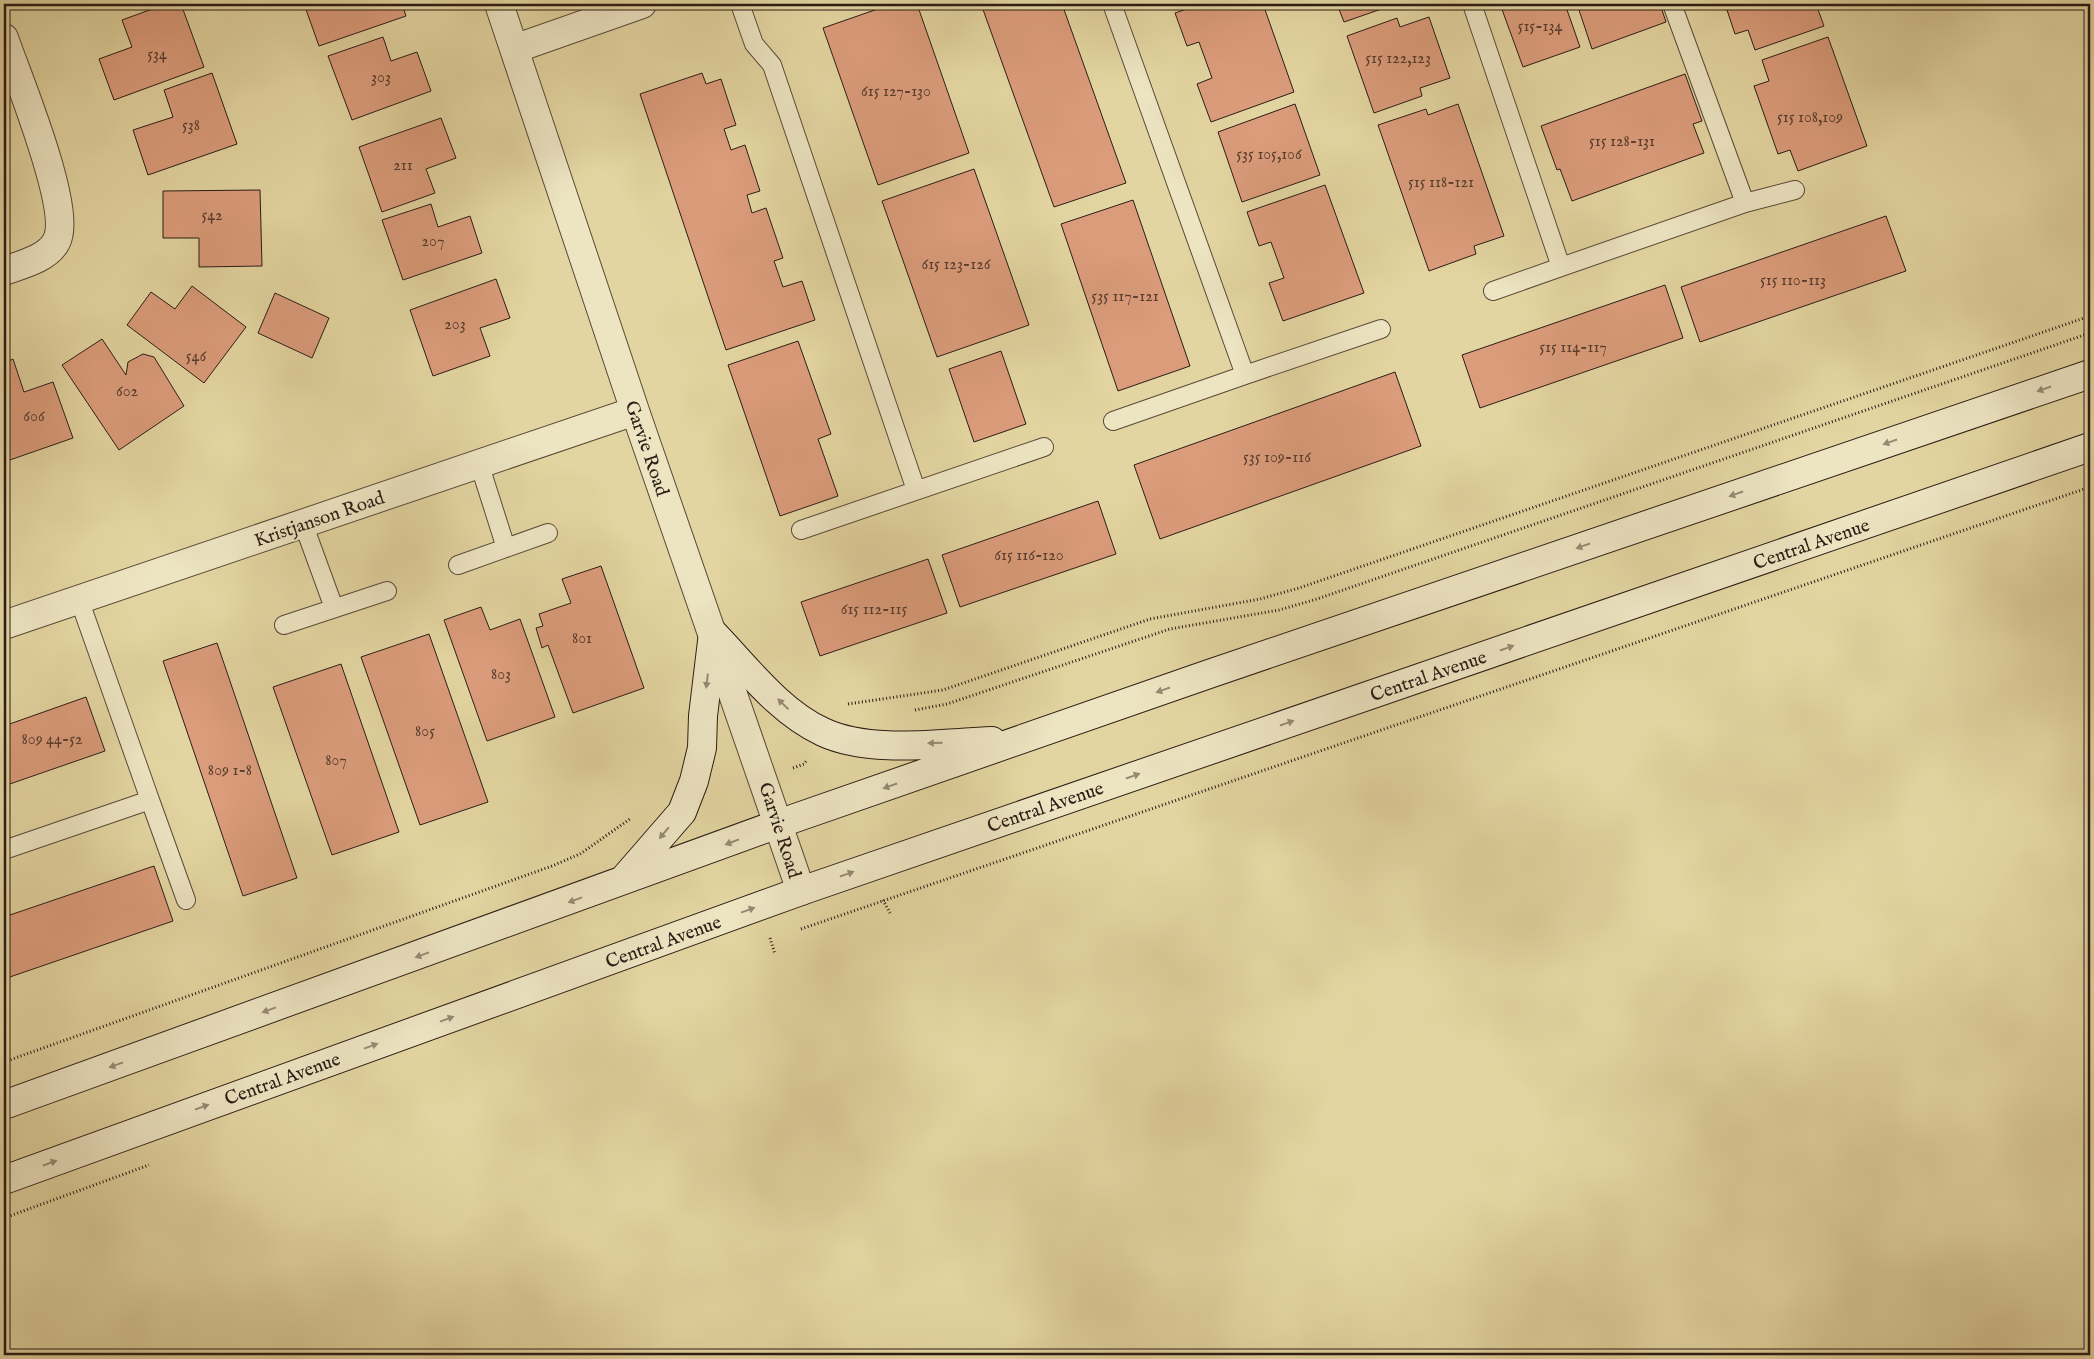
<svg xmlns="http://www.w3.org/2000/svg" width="2094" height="1359" viewBox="0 0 2094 1359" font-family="'IM FELL English',serif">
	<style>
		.building { fill: #db9c7b; stroke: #2b1c15 }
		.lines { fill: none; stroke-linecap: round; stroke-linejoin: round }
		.service-casing { stroke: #594a38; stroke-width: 20 }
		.minor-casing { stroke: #594a38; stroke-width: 30 }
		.secondary-casing { stroke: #2b1c15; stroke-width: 30 }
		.path { stroke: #2b1c15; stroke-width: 3; stroke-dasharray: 1 2.5; stroke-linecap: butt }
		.service { stroke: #ede4c2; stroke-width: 18 }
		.minor { stroke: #ede4c2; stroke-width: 28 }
		.secondary { stroke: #ede4c2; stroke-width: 28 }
		.oneway { fill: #968a74 }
		.labels { text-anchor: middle; stroke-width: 4; stroke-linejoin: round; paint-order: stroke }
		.number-label { font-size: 16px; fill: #573c2e }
		.street-label { font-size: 19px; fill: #2b1c15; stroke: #ede4c2 }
	</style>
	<rect width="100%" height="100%" fill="#e3d5a1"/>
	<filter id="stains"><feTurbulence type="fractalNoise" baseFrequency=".004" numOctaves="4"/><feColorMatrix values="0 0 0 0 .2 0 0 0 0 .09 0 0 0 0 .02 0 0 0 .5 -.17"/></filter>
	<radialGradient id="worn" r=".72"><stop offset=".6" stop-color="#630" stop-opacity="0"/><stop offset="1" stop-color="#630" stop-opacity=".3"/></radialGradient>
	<!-- building -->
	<path class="building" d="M166,4H181L204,67L114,100L99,59L132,47L122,20Z
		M304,4H402L406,16L319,46Z
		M892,4H917L969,153L878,185L823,28Z
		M981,4H1062L1126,183L1054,207Z
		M1201,4H1263L1294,92L1211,122L1197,84L1212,78L1199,42L1187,46L1175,13Z
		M1337,4H1389L1390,6L1344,22Z
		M1500,4H1565L1580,47L1523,67Z
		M1577,4H1660L1666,22L1592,49Z
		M1725,4H1816L1824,26L1755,50L1748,30L1735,34Z
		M1429,17L1450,78L1420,88L1422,96L1374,113L1347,36L1397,18L1400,27Z
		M383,37L391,61L417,52L431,91L352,120L328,56Z
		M1828,37L1867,146L1798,171L1790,150L1778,154L1754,86L1769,81L1762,60Z
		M212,73L237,144L148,175L133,130L173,117L164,90Z
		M702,73L706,84L721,79L736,125L724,129L731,150L745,145L760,191L747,195L752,213L766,208L783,258L774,261L783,287L802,281L815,320L726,350L640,94Z
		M1685,74L1702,121L1693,124L1704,153L1572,201L1560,169L1557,170L1541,126Z
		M1295,104L1320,175L1242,202L1218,132Z
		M1458,104L1504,236L1474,246L1476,254L1429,271L1378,125L1426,109L1428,115Z
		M441,118L456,158L426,169L435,193L382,212L359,147Z
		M974,169L1029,325L937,357L882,201Z
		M1325,185L1364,293L1283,321L1269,283L1284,278L1271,242L1259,246L1247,212Z
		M260,190L262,266L199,267V238H163V191Z
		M1133,200L1190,366L1118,391L1061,224Z
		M431,204L438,227L470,216L482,253L403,280L382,220Z
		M1886,216L1906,271L1700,342L1681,287Z
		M496,279L510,318L480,328L490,356L433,376L410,310Z
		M1665,285L1683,338L1480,408L1462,355Z
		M192,286L246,327L204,383L127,325L151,292L175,309Z
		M275,293L329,318L312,358L258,333Z
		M102,339L126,375L128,362L143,354L154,357L184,406L119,450L62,365Z
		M798,341L831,434L818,439L838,496L780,516L728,365Z
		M1001,351L1026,424L974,442L949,369Z
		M13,359L24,392L53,382L73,438L4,462V363Z
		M1395,372L1421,446L1160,539L1134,465Z
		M1098,501L1116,554L960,607L942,555Z
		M928,559L947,613L820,656L801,602Z
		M601,566L644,688L573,713L548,645L542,648L536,628L543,626L539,614L571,603L562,579Z
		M481,607L490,630L520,619L555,717L487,741L444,620Z
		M429,634L488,802L420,825L361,657Z
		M217,643L297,878L243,896L163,661Z
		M341,664L399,832L332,855L273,687Z
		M86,697L105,751L4,786V726Z
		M154,866L173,921L4,979V917Z"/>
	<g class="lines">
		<!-- service casing -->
		<g class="service-casing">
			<path id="service" d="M740,4L754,44L772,65L916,490
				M1112,4L1245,375L1381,329
				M1472,4L1561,267L1745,203L1672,4
				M1745,203L1795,190
				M1493,291L1561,267
				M1113,421L1245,375
				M479,463L506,548
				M303,523L334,608
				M801,530L1044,447
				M458,565L548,533
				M79,599L150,800
				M284,625L387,591
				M4,850L150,800L186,900"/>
		</g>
		<!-- minor casing -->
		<g class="minor-casing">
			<path id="minor" d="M499,4L635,411L801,891
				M4,38C17,76 74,211 56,242C47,259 20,265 4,271
				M514,49L642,4
				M4,625L635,411"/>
		</g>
		<!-- secondary casing -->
		<g class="secondary-casing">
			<path id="secondary" d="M713,633C746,667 779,712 823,732C870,754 940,743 992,741
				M623,880L682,812L694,781L702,748L703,716L713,633
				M4,1105L778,824L1209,674L2090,374
				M4,1180L801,891L2090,447"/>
		</g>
		<!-- path -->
		<path class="path" d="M848,704L943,690L1150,619L1260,599L1299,588L2090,316
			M915,710L947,704L1170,629L1279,610L1317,599L2090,333
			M793,768L804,764L807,760
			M883,900L890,913
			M801,929L2090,487
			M770,938L775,954
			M4,1062L552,866L580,854L630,819
			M4,1218L149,1165"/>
		<!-- service -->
		<use href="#service" class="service"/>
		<!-- minor -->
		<use href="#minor" class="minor"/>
		<!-- secondary -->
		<use href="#secondary" class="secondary"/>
	</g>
	<!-- one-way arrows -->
	<defs><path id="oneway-solid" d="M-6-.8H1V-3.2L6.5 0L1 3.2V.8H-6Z" transform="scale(1.25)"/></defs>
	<g class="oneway">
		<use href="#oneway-solid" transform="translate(2044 389) rotate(161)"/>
		<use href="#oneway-solid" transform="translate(1890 442) rotate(161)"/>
		<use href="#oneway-solid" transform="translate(1736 494) rotate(161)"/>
		<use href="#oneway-solid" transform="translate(1583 546) rotate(161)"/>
		<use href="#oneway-solid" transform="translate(1507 648) rotate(-19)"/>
		<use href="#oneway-solid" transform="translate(707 681) rotate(97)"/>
		<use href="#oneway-solid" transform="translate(1163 690) rotate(161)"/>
		<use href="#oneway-solid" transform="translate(783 704) rotate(-136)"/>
		<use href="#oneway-solid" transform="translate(1287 723) rotate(-19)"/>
		<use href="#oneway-solid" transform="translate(935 743) rotate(178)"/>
		<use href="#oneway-solid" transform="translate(1133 776) rotate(-19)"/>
		<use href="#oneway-solid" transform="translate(890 786) rotate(161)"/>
		<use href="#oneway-solid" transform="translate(664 833) rotate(130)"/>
		<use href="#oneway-solid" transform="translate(732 842) rotate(159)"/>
		<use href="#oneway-solid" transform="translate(847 874) rotate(-19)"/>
		<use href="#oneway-solid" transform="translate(575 900) rotate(160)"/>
		<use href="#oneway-solid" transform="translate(748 910) rotate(-20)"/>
		<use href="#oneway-solid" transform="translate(422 955) rotate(160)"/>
		<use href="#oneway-solid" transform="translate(269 1010) rotate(160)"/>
		<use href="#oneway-solid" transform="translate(447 1019) rotate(-20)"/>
		<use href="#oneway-solid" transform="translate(371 1046) rotate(-20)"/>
		<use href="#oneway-solid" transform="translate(116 1065) rotate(160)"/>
		<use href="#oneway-solid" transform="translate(202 1107) rotate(-20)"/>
		<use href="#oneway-solid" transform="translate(50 1163) rotate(-20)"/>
	</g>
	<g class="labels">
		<!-- number labels -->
		<g class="number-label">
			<text x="1540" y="31">515-134</text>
			<text x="157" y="59">534</text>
			<text x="1398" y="63">515 122,123</text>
			<text x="381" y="82">303</text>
			<text x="896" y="96">615 127-130</text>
			<text x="1810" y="122">515 108,109</text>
			<text x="191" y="130">538</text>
			<text x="1622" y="146">515 128-131</text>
			<text x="1269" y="159">535 105,106</text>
			<text x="403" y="170">211</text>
			<text x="1441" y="187">515 118-121</text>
			<text x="212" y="220">542</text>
			<text x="433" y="246">207</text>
			<text x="956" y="269">615 123-126</text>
			<text x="1793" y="285">515 110-113</text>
			<text x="1125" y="301">535 117-121</text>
			<text x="455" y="329">203</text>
			<text x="1573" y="352">515 114-117</text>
			<text x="196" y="361">546</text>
			<text x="127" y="396">602</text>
			<text x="34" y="421">606</text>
			<text x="1277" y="462">535 109-116</text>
			<text x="1029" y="560">615 116-120</text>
			<text x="874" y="614">615 112-115</text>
			<text x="582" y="643">801</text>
			<text x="501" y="679">803</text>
			<text x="425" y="736">805</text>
			<text x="52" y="744">809 44-52</text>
			<text x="336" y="765">807</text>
			<text x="230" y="775">809 1-8</text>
		</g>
		<!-- street labels -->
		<g class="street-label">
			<text transform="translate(648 448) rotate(71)" y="7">Garvie Road</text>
			<text transform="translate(319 518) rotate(-19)" y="7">Kristjanson Road</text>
			<text transform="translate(1811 543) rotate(-19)" y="7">Central Avenue</text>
			<text transform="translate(1428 675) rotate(-19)" y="7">Central Avenue</text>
			<text transform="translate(1045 806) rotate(-19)" y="7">Central Avenue</text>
			<text transform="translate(781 830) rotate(72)" y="7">Garvie Road</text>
			<text transform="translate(663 941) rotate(-20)" y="7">Central Avenue</text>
			<text transform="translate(282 1078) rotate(-20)" y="7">Central Avenue</text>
		</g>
	</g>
	<!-- margin -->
	<rect width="2094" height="1359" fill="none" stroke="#e3d5a1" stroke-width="20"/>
	<rect x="5" y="5" width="2084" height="1349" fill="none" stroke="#2b1c15" stroke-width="2.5"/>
	<rect x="10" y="10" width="2074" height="1339" fill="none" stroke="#2b1c15"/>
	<rect width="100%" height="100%" filter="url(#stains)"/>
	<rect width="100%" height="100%" fill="url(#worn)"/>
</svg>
